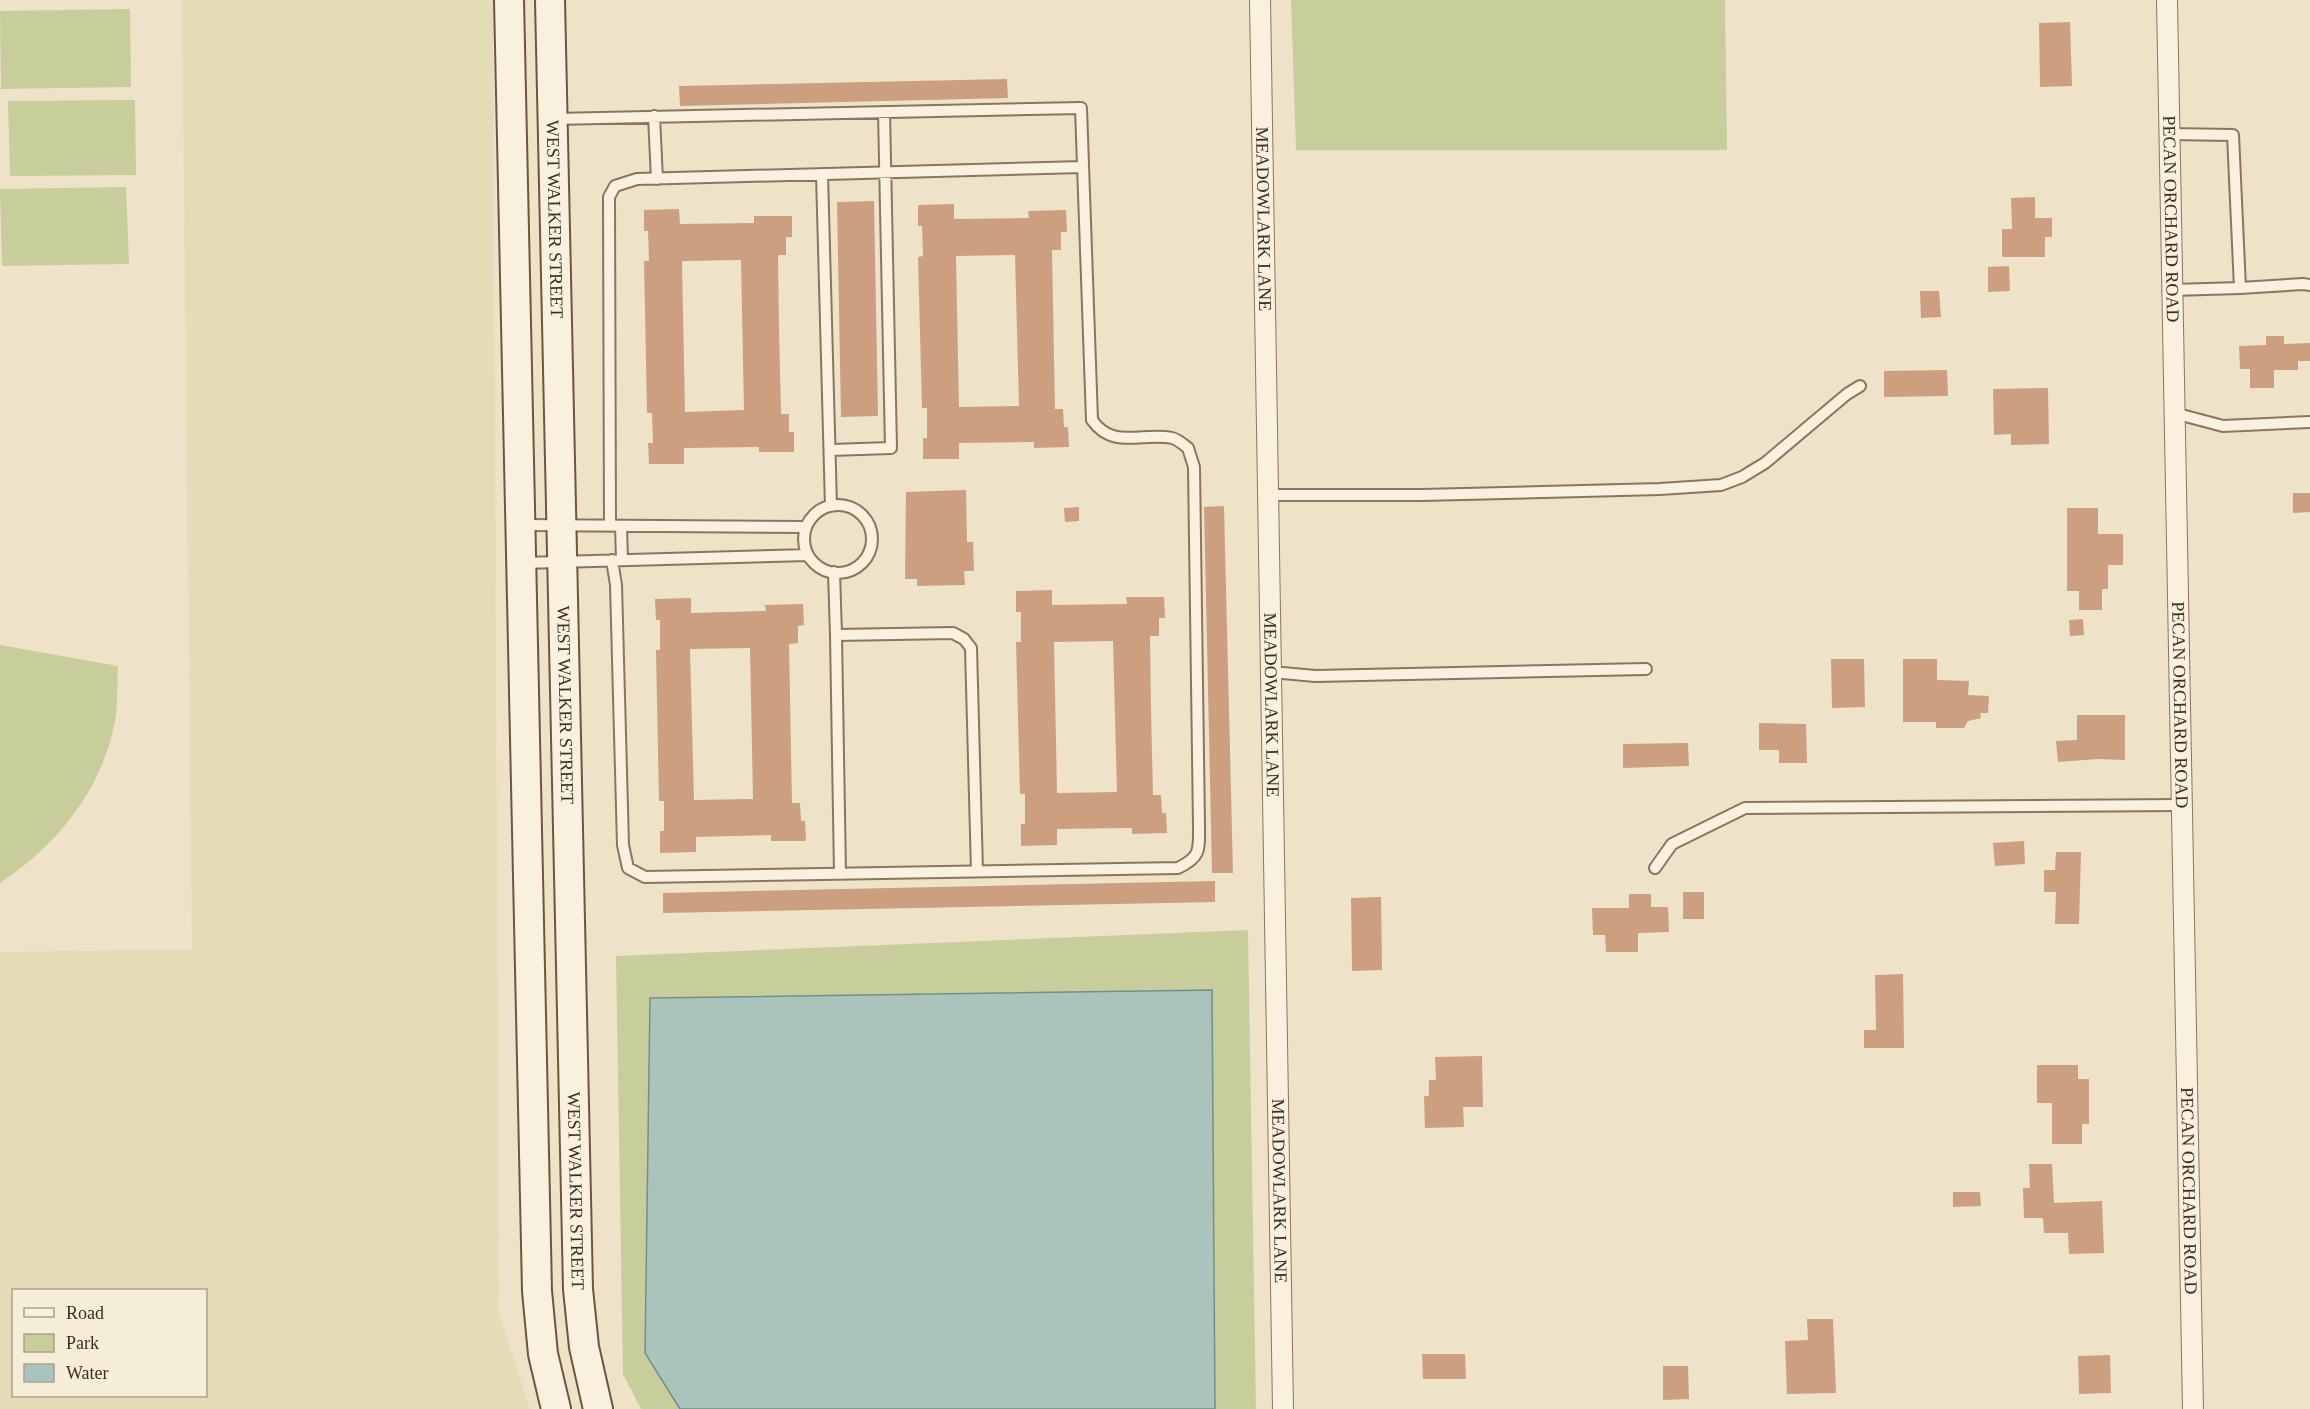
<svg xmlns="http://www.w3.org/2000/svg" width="2310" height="1409" viewBox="0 0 2310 1409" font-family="Georgia,serif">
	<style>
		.farmland { fill: #e4dcb6; fill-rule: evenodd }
		.green { fill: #c8cd9c }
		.water { fill: #aac3bb; stroke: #709189; stroke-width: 1.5 }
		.building { fill: #cc9f80; fill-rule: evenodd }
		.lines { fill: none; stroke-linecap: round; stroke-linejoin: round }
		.lane-casing { stroke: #8b755e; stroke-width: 14 }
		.street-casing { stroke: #8b755e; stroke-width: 22 }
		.secondary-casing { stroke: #6d5641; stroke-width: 32 }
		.lane { stroke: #f9f0dd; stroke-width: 10 }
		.street { stroke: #f9f0dd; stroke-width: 20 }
		.secondary { stroke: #f9f0dd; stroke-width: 28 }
		.labels { text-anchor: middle; stroke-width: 6; stroke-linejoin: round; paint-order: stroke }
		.street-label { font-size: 18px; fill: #3c2e21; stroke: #f6edd9 }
	</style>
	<rect width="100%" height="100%" fill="#eee3c9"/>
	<!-- farmland -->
	<path class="farmland" d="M182,0H493L499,1313L530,1409H0V952L192,949ZM14,1290H206V1396H14Z"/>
	<!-- green -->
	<path class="green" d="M1291,0H1725L1727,150H1296Z
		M130,9L131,87L1,89L0,11Z
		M135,100L136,175L10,176L8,101Z
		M126,187L129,264L2,266L0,189Z
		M0,645L118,666C117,684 118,704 115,721C102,790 57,845 0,883Z
		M1248,930L1256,1409H641L623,1374L616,956Z"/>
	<!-- water -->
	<path class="water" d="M1212,990L1215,1409H680L645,1353L650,998Z"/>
	<!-- building -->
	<path class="building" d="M2070,22L2072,86L2040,87L2039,23Z
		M1007,79L1008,98L680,106L679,86Z
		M2035,197V218H2052V237H2045V257H2002V229H2012L2011,198Z
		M874,201L878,416L841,417L837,202Z
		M954,204V219L1029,218L1028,211L1066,210L1067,232H1061V250H1052L1055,409H1063L1064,427H1068L1069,447L1034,448V442L959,443V459H923V438H927V408H922L918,257L923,256L922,226H918V205ZM1015,255L1019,406L959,407L956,256Z
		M679,209L680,224L754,223V216H792V237H786V255H778L779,328L781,414H789V432H794V452H759V447L684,448V464H649L648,443H653L652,413H647L644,261H649L648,231H644V210ZM741,260L744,410L685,412L682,261Z
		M2009,266L2010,291L1988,292V267Z
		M1920,291H1939L1941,317L1921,318Z
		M2266,336H2284V344L2310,343V361H2298V370H2274V388H2250V369H2240L2239,346L2266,345Z
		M1947,370L1948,396L1884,397V371Z
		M2048,388L2049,444L2011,445V434L1994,435L1993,389Z
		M966,490L967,542H973L974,571H964L965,585L917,586V579H905L906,492Z
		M2293,493H2310V512L2293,513Z
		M1224,506L1233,873H1212L1204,507Z
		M1079,507V521L1065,522L1064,508Z
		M2067,508H2098V534H2123V565H2108V589H2102V610H2079V591H2067Z
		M1052,590V605L1127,604L1126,597H1164L1165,618H1159V636H1150L1151,709L1153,795H1161L1162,813H1166L1167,833L1132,834V828L1057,829V845L1021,846V824H1025V794H1020L1016,642H1021V612H1016V591ZM1113,641L1117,792L1057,793L1054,642Z
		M691,598V613L766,611L765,605L803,604L804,625L798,626V643L789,644L792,803H800L801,821H805L806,841H771V835L696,837V852L660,853V831H664V801H659L656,650H660V620H656L655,599ZM750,648L753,799L694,800L690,649Z
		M2083,619L2084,635L2070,636L2069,620Z
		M1831,659H1864L1865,707L1832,708Z
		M1903,659H1937V680L1969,681L1968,695L1989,696L1988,713H1980L1981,718L1968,721L1964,728H1936V722H1903Z
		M2077,715H2125V760L2098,759L2058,762L2056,741L2077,740Z
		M1759,723L1806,724L1807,763H1779V750H1759Z
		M1688,743L1689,766L1623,768V744Z
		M2024,841L2025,864L1995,866L1993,843Z
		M2056,852H2081L2079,924H2055L2056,892H2044V870H2055Z
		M1215,881V902L663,913V893Z
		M1683,892H1704V919H1683Z
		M1629,894H1651V907H1668L1669,932L1638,933V952H1606L1605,935H1593L1592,908H1629Z
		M1381,897L1382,970L1352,971L1351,898Z
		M1903,974L1904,1048H1864V1030H1876L1875,975Z
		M1482,1056L1483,1107H1463L1464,1127L1425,1128L1424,1096H1429V1080H1436L1435,1057Z
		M2037,1065H2078V1079H2089V1124H2082V1144H2052V1103H2037Z
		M2029,1164H2052L2054,1203L2102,1201L2104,1253L2069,1254L2068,1233H2044L2043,1218H2024L2023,1188H2030Z
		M1953,1192H1980L1981,1206L1953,1207Z
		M1807,1319H1833L1836,1393L1787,1394L1785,1341L1808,1340Z
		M1422,1354H1465L1466,1379H1423Z
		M2110,1355L2111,1393L2079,1394L2078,1356Z
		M1663,1366H1688L1689,1399L1663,1400Z"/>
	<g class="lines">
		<!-- lane casing -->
		<g class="lane-casing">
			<path id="lane" d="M654,116L657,179
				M554,119L1081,108L1092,420C1113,450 1142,432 1172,438C1177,439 1183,444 1188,448L1194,467L1199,826C1199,850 1201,857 1178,868L645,877L628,868L623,845L616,585L612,560
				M2169,134L2233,135L2240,288L2172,290
				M822,174L831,506
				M2240,288L2303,284L2310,285
				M2174,413L2223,426L2310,422
				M830,450L891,448L884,112
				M1269,495H1422L1660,489L1721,485L1742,477L1765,463L1847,394L1860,386
				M804 539a34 34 0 1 1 68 0a34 34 0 1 1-68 0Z
				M521,525L806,527
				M610,526L609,197L615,186L637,179L1083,167
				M621,526L622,560
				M522,563L808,555
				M834,572L836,635L953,633L964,639L971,648L977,871
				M836,635L840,874
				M1272,672L1315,676L1646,669
				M1655,868L1672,844L1745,808L2182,805"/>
		</g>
		<!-- street casing -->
		<g class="street-casing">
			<g id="street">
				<path id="s1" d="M1260,0L1283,1409"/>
				<path id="s2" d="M2167,0L2193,1409"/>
			</g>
		</g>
		<!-- secondary casing -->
		<g class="secondary-casing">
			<g id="secondary">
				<path d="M509,0L537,1291L543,1354L556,1409"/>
				<path id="s3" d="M550,0L578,1289L584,1347L598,1409"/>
			</g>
		</g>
		<!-- lane -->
		<use href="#lane" class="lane"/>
		<!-- street -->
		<use href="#street" class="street"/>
		<!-- secondary -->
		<use href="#secondary" class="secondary"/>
	</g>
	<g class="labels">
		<!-- street labels -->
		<g class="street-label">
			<text dy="6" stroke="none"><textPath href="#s1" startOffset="219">MEADOWLARK LANE</textPath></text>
			<text dy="6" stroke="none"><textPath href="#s2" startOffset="219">PECAN ORCHARD ROAD</textPath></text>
			<text dy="6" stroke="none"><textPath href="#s3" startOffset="219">WEST WALKER STREET</textPath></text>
			<text dy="6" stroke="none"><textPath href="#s1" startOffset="705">MEADOWLARK LANE</textPath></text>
			<text dy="6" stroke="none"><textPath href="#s3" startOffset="705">WEST WALKER STREET</textPath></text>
			<text dy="6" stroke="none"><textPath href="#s2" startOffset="705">PECAN ORCHARD ROAD</textPath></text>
			<text dy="6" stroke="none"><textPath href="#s1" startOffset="1191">MEADOWLARK LANE</textPath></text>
			<text dy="6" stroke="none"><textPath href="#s2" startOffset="1191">PECAN ORCHARD ROAD</textPath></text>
			<text dy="6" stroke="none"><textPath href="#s3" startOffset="1191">WEST WALKER STREET</textPath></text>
		</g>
	</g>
	<!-- legend -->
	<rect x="12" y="1289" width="195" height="108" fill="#f6edd9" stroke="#aca18f" stroke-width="1.5"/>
	<rect x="24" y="1308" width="30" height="9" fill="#f9f0dd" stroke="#aca18f" stroke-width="1.5"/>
	<text x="66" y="1319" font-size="18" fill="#3c2e21">Road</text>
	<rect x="24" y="1334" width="30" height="18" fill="#c8cd9c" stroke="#aca18f" stroke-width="1.5"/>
	<text x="66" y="1349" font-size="18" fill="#3c2e21">Park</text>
	<rect x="24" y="1364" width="30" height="18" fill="#aac3bb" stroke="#aca18f" stroke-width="1.5"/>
	<text x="66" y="1379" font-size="18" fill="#3c2e21">Water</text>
</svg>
